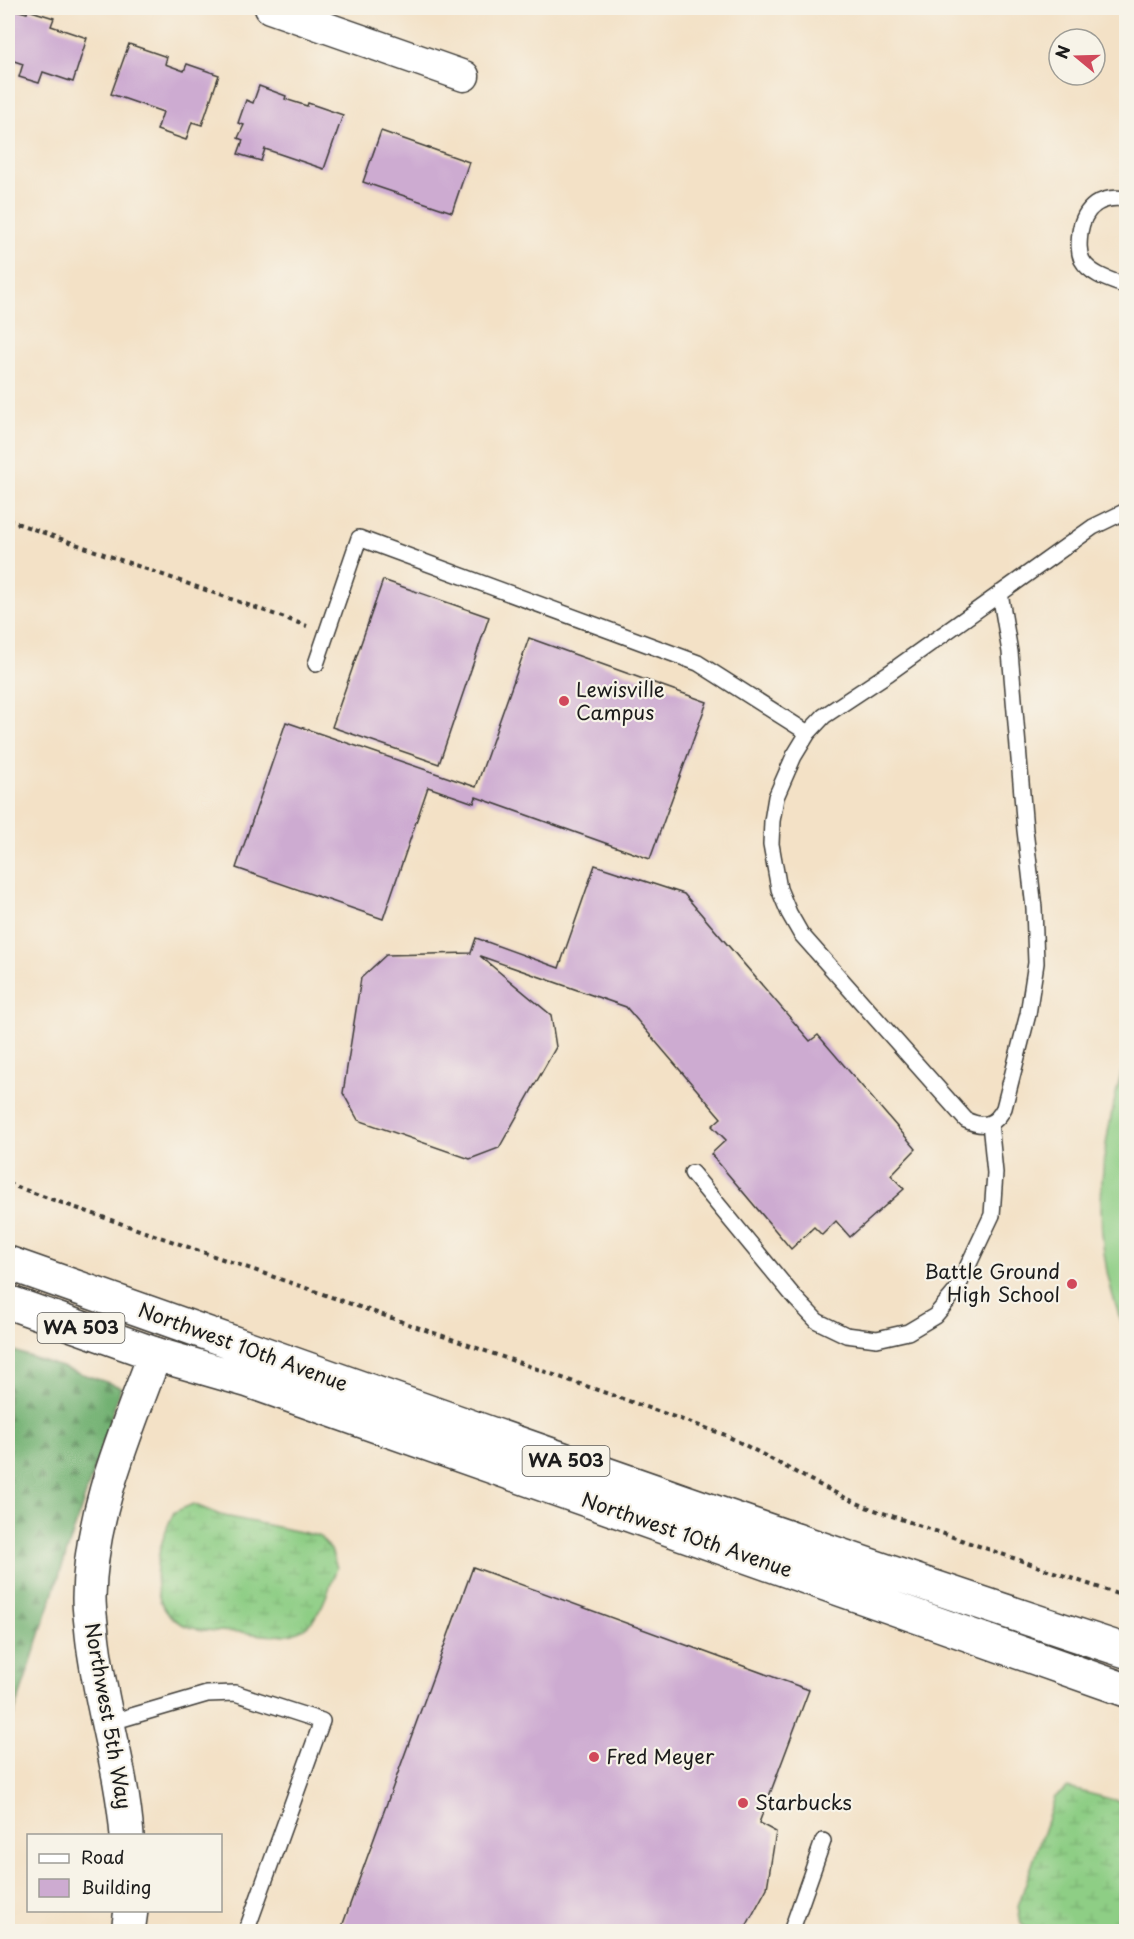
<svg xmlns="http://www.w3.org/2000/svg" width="1134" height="1939" viewBox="0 0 1134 1939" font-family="'Playpen Sans',sans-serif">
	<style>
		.forest { fill: url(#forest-firs); stroke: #476647; stroke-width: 1.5 }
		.wetland { fill: url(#wetland-marsh); stroke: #557550; stroke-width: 1.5 }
		.park { fill: #8ece85; stroke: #557550; stroke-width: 1.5 }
		.building { fill: #cdabd1 }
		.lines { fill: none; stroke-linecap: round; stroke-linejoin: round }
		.service-casing { stroke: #3c3a36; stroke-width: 18 }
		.minor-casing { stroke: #3c3a36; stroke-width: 33 }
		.tertiary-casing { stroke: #3c3a36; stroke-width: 36 }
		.primary-casing { stroke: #3c3a36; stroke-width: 36 }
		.path { stroke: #3c3a36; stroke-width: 4; stroke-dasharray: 4.5 4.5; stroke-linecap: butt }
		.service { stroke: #fff; stroke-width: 15 }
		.minor { stroke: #fff; stroke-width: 30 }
		.tertiary { stroke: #fff; stroke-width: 33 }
		.primary { stroke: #fff; stroke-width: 33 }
		.poi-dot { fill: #d1495b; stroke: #f7f3e8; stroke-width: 2 }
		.labels { text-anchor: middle; stroke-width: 4.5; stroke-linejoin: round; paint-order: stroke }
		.shield { fill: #f7f3e8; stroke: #5e5c59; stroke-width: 1.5 }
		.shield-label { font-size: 18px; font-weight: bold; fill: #1c1c1c }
		.poi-label { font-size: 20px; fill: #1c1c1c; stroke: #f7f3e8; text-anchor: start }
		.street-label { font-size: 20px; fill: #1c1c1c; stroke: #f7f3e8 }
	</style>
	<defs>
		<pattern id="forest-firs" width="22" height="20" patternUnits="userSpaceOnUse" patternTransform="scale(1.5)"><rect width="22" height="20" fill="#72b172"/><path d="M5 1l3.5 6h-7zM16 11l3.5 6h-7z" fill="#5d8f5d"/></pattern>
		<pattern id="wetland-marsh" width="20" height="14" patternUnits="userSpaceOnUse" patternTransform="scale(1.5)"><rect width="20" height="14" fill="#8ece85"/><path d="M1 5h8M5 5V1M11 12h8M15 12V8" fill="none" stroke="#7ab072"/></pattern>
	</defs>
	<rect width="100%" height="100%" fill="#f7f3e8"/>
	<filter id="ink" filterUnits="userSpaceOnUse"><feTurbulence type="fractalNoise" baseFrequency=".0167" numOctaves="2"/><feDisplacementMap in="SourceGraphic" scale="12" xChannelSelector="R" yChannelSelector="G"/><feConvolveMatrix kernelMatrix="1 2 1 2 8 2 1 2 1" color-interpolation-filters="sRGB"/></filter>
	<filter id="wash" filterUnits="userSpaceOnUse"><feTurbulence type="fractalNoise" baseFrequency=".008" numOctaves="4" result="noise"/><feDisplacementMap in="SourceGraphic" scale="24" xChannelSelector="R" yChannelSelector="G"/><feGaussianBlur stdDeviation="1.35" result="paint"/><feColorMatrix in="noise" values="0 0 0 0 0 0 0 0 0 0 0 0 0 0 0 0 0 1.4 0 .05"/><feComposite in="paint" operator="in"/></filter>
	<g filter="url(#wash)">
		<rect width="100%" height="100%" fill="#f3e1c6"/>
		<!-- forest -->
		<path class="forest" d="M8,1349L121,1387L8,1732Z"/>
		<!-- wetland -->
		<path class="wetland" d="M193,1504L220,1515L319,1536L331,1550L337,1568C329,1587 322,1617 304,1628C286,1640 261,1635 241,1632C226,1631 200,1632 186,1626C140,1607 157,1547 174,1512Z
			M1068,1788L1126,1803V1931H1031L1021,1924L1018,1906L1055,1797Z"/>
		<!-- park -->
		<path class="park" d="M1126,1057V1333C1087,1243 1099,1148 1126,1057Z"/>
		<g id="blocks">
			<!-- building -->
			<path class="building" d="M8,8L27,13L28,10L54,18L51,26L87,38L73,82L43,72L39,83L19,77L23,64L8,59Z
				M129,44L167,57L165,64L184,71L187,64L219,75L202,125L192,122L186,140L157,130L163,112L111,94Z
				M259,86L286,96L285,99L307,106L308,103L343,115L324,169L265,149L261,161L238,154L243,140L238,138L244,125L238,123L246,100L253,103Z
				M381,131L469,162L452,212L363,182Z
				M383,580L489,617L439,764L332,727Z
				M529,638L707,702L650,859L476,797L474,803L428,787L383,919L236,868L286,722L476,787Z
				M595,865L684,894L810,1041L818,1035L916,1149L891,1175L904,1189L850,1237L836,1221L822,1235L814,1227L791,1249L711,1154L726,1140L712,1126L721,1118L626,1007L480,956L551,1015L556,1047L499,1148L470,1159L358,1120L343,1093L361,978L386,955L471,953L476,938L559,968Z
				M473,1567L809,1690L759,1823L776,1832L767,1888L743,1932H340Z"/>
		</g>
	</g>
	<g filter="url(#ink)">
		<use href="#blocks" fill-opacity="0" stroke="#3c3a36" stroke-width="1.5"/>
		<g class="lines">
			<!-- service casing -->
			<g class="service-casing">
				<path id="service" d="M1126,199C1101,195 1084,207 1080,232C1079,242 1078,251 1082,260C1090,275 1113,281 1126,286
					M1000,593L1010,652L1025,830L1034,908L1036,963L1028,1014L1004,1108C995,1126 983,1128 966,1120L801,934L789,913L779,889L771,844L772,821L776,797L794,756L808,733L824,716L889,673L1093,527L1126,511
					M316,664L359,538L698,663L808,733
					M692,1173L795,1298L817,1321L846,1335L877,1339L908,1332L935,1316L956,1291L992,1215L995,1173L990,1123
					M108,1723L207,1694L235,1693L322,1721L246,1932
					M791,1932L823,1841"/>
			</g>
			<!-- minor casing -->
			<g class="minor-casing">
				<path id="minor" d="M270,8L464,76"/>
			</g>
			<!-- tertiary casing -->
			<g class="tertiary-casing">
				<path id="tertiary" d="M127,1836C122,1767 99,1702 92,1634C91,1622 89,1610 89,1598C90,1513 126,1432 155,1354
					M128,1932L131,1910"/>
			</g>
			<!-- primary casing -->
			<g class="primary-casing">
				<path id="primary" d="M8,1263C380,1394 751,1528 1126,1651
					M8,1302L155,1354L249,1381L1126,1690"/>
			</g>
			<!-- path -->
			<path class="path" d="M8,520L307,626
				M8,1184L723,1434C772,1458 817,1486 866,1507L1126,1597"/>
			<!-- service -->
			<use href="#service" class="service"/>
			<!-- minor -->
			<use href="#minor" class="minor"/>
			<!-- tertiary -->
			<use href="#tertiary" class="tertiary"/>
			<!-- primary -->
			<use href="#primary" class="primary"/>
		</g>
	</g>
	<!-- markers -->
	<g class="poi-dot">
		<circle cx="564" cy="701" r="6"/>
		<circle cx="1072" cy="1284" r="6"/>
		<circle cx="594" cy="1757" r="6"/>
		<circle cx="743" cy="1803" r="6"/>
	</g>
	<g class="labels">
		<!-- shield labels -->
		<g class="shield">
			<rect x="37.5" y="1313" width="87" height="30" rx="4.5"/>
			<rect x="522.5" y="1446" width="87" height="30" rx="4.5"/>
		</g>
		<g class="shield-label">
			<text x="81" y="1334">WA 503</text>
			<text x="566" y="1467">WA 503</text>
		</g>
		<!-- poi labels -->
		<g class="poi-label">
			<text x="576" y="697">Lewisville<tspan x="576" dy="23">Campus</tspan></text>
			<text x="1060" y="1279" text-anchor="end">Battle Ground<tspan x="1060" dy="23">High School</tspan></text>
			<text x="606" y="1764">Fred Meyer</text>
			<text x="755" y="1810">Starbucks</text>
		</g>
		<!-- street labels -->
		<g class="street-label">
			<text transform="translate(243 1347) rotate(20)" y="7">Northwest 10th Avenue</text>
			<text transform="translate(687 1535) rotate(19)" y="7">Northwest 10th Avenue</text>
			<text transform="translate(108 1716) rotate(80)" y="7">Northwest 5th Way</text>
		</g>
	</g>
	<!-- margin -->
	<rect width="1134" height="1939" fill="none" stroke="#f7f3e8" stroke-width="30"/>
	<!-- legend -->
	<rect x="27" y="1834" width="195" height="78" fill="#f7f3e8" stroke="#9f9d96" stroke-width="1.5"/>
	<rect x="39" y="1854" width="30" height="9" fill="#ffffff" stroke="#9f9d96" stroke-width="1.5"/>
	<text x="81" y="1864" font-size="18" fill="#1c1c1c">Road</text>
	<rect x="39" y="1879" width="30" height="18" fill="#cdabd1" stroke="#9f9d96" stroke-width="1.5"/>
	<text x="81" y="1894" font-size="18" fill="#1c1c1c">Building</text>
	<!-- north arrow -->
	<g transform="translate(1077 57) rotate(289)"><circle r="28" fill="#f7f3e8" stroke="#9f9d96" stroke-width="1.5"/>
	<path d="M0-4.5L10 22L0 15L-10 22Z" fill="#d1495b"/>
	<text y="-9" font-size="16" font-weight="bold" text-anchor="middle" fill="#1c1c1c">N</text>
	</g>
</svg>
